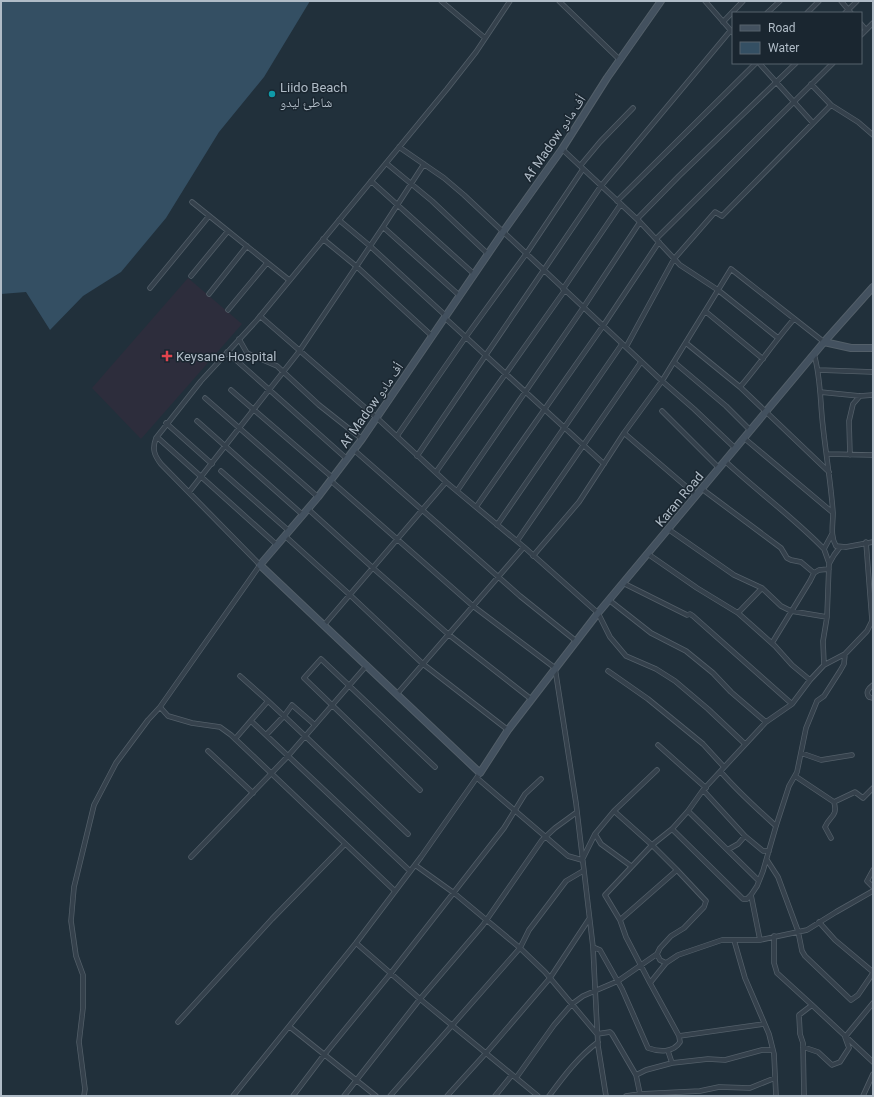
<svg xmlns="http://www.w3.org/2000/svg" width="874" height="1097" viewBox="0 0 874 1097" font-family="Roboto,'Noto Naskh Arabic',sans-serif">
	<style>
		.medical { fill: #2d2d3c }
		.water { fill: #344f63 }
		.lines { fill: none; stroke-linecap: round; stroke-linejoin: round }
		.street-casing { stroke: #535f69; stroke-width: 5.5 }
		.secondary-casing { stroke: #535f69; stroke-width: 8 }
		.street { stroke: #35414c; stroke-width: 4 }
		.secondary { stroke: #43515f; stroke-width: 6 }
		.culture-dot { fill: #0f9aa8; stroke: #1a2630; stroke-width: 1.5 }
		.health-dot { fill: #e0444e; stroke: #1a2630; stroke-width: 1.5 }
		.labels { text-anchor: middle; stroke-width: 3; stroke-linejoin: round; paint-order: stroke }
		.poi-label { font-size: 13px; fill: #b0bcc7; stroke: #1a2630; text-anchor: start }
		.street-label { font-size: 13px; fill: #b0bcc7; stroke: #1a2630 }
	</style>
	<rect width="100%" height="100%" fill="#21303b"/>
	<!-- medical -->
	<path class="medical" d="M188,278L242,324L141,439L92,388Z"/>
	<!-- water -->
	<path class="water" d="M1,1H310L264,77L219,132L166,218L121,272L83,296L50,330L26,292L1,294Z"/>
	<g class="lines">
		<!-- street casing -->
		<g class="street-casing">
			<path id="street" d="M441,1L485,38
				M559,1L620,60
				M705,1L733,33
				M841,1L851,13
				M767,13L780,1
				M807,13L819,1
				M845,13L857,1
				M723,22L743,1
				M861,24L866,30
				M861,35L873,23
				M759,63L813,123
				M811,84L831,105L858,122L873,135
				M399,147L444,178L464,195L662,381L694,409L735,448
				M562,149L640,222L680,265L718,290L778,338
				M386,163L432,201L488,254
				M580,166L600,142L633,108
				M371,181L474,274
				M617,201L756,63
				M192,202L289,280
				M637,219L679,176L796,63
				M339,220L370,246L446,316
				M383,227L424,164
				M323,239L356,266L432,336
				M656,239L833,63
				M191,276L228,231
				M150,288L209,216
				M563,289L621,204
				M209,294L247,246
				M228,310L267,263
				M705,311L763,359
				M260,316L377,418L446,482L524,547L598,613L610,637L626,656L656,669L675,681L708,709L745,744
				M445,318L604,464
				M794,319C775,341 759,365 740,387L829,472
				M239,339L247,353L277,366L319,405L362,439
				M686,343L740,387
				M626,347L674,259L715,212L722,216L831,105
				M227,352L347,459
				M814,354C821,378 820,402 823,427C826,455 831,484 833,513C833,524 830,536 836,546L846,547L873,542
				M674,362L726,406L750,430
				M819,370L873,372
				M231,390L333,478
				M820,392L860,396L873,395
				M205,398L318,497
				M662,411L719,468
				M197,421L303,515
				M166,423L212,464
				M624,433L696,495
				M397,436L465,338L526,254L583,169
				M157,437L277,545
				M744,438L832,512
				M354,450L520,596L576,641
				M827,454L873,455
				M850,455L849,421L853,404L860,396
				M417,456L601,186L731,30
				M725,461C757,491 793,517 824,549
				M221,471L289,531
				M436,472L565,290
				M330,480L473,606L555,668L576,803L593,947L598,1046L606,1096
				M702,489L781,548L787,558L791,560L801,562L814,573
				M457,491L583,308L640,222
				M189,492L298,353L383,227L460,296
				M476,507L603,326L659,242
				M308,509L373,568L448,634L531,699
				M497,525L622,344
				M668,529L734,575L762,588L781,606L791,611L827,617
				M285,536L350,595L423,664L508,730
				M517,541L641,362
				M866,542L872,620
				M648,554L697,588L738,613L775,646L792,665L810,680
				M533,556L579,502L624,433L662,381L731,269L824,342
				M829,563L824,549L832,534
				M623,583L687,615L690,614L693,616L792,704
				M609,600L651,633L686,651L713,673L731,692L766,722
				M738,613L762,588
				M873,619L867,631L845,654L824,665L810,680L792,704L766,722L703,790L688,811L672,829L652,845L605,895L620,920L626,937L650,983L666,963L678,955L722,940H760L807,930L836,912L873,891
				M324,625L446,482
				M772,643L810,581L814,573L819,570L829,569
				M824,665L823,641L827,617L829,564L834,555L840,547
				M608,671L648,699L703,744L724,767
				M240,676L268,701
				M873,685C869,688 865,692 869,697L873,698
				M397,694L524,547
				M160,707L168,716L192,723L220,727L231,735L395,891
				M251,721L410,871
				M266,735L284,716L408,834
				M235,739L268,701L284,716L292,705L315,725
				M658,745L706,788
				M208,751L253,793
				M801,753L821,760L852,755
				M721,772C738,792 756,808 776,826
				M795,776L834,802C838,817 830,815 825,827L831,838
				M477,778L568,856L582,860L595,834L614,811L657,770
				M420,790L304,678L321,659L435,767
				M703,790L745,836L738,844L729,849
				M834,802L855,792L863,798L873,788
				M614,811L652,845L677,870L706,901L704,907L684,928L671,936L660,948L657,954L660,960L666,963
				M688,811L759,881
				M672,829L743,899H747L751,895
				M595,834L601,844L631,866
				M745,836L763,851H769
				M191,857L288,756L367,665
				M767,860L778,877L798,931L802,951L805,956L851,1000L858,995L873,973
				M415,865L454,893L520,948L529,930L566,881L583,871
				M873,870L867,881L873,887
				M620,920L677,870
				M819,922L835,940L873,972
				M774,936V963L777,973L812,1005L799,1015L800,1034L803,1043L804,1096
				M734,940L745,978L769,1034L774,1054L776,1096
				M760,940L751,895L757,886L763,871L776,826L789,786L797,772L806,728L817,701L824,696L840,671L844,664L845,654
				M356,943L420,999L538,1096
				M593,947L600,950L622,989L648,1048C659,1052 673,1053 680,1042L679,1036L764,1024
				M650,983L679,1036
				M812,1005L873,1062
				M178,1022L272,919L345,844
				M290,1027L376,1096
				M803,1047L818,1052L832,1065L840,1062L849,1048L845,1037L873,1003
				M668,1051L672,1063
				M636,1075L646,1070L672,1063L708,1059L725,1060L762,1050H773
				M516,1078L554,1025L572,1004L583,996L618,981L657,954
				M84,1096L85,1089L79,1042L83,1008V975L76,956L71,921L74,887L94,805L116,763L148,720L160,707L260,565L161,464C154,455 152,449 156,438L201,381L257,320L447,89L476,52L510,1
				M233,1096L356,943L421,857L480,773
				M293,1096L324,1055L391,973L504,828L525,794L541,779
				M344,1096L420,999L483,925L542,840L555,828L577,812
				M390,1096L520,948L545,972L597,1034L610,1032L612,1034L636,1075L640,1094
				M447,1096L486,1053L550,978L589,919
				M495,1096L512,1075
				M549,1096C564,1076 578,1057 598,1042
				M626,1096L640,1094L700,1091L719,1087L750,1088L775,1078
				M863,1096L873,1074"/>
		</g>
		<!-- secondary casing -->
		<g class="secondary-casing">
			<path id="secondary" d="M661,1L607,78L562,149L503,232L362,439L318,497L260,565L480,773L508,730L598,613L824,342L873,287
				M824,342L851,348H873"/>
		</g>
		<!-- street -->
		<use href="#street" class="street"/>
		<!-- secondary -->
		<use href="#secondary" class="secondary"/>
	</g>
	<!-- markers -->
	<circle class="culture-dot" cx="272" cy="94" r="4"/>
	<path class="health-dot" d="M165 350h4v4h4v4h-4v4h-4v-4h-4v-4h4z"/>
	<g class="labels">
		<!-- poi labels -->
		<g class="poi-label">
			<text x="280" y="92">Liido Beach<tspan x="280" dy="15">شاطئ ليدو</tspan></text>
			<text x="176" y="361">Keysane Hospital</text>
		</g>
		<!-- street labels -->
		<g class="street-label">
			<text transform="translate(554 138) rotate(-56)" y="5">Af Madow أف مادو</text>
			<text transform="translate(371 405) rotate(-55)" y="5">Af Madow أف مادو</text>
			<text transform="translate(679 499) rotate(-50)" y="5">Karan Road</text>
		</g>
	</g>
	<!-- border -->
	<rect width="874" height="1097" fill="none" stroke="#b0bcc7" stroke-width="4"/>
	<!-- legend -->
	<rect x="732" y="12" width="130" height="52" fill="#1a2630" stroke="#56626c"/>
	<rect x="740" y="25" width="20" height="6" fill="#43515f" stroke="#56626c"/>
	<text x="768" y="32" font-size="12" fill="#b0bcc7">Road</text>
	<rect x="740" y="42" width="20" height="12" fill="#344f63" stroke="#56626c"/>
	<text x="768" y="52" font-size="12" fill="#b0bcc7">Water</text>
</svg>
